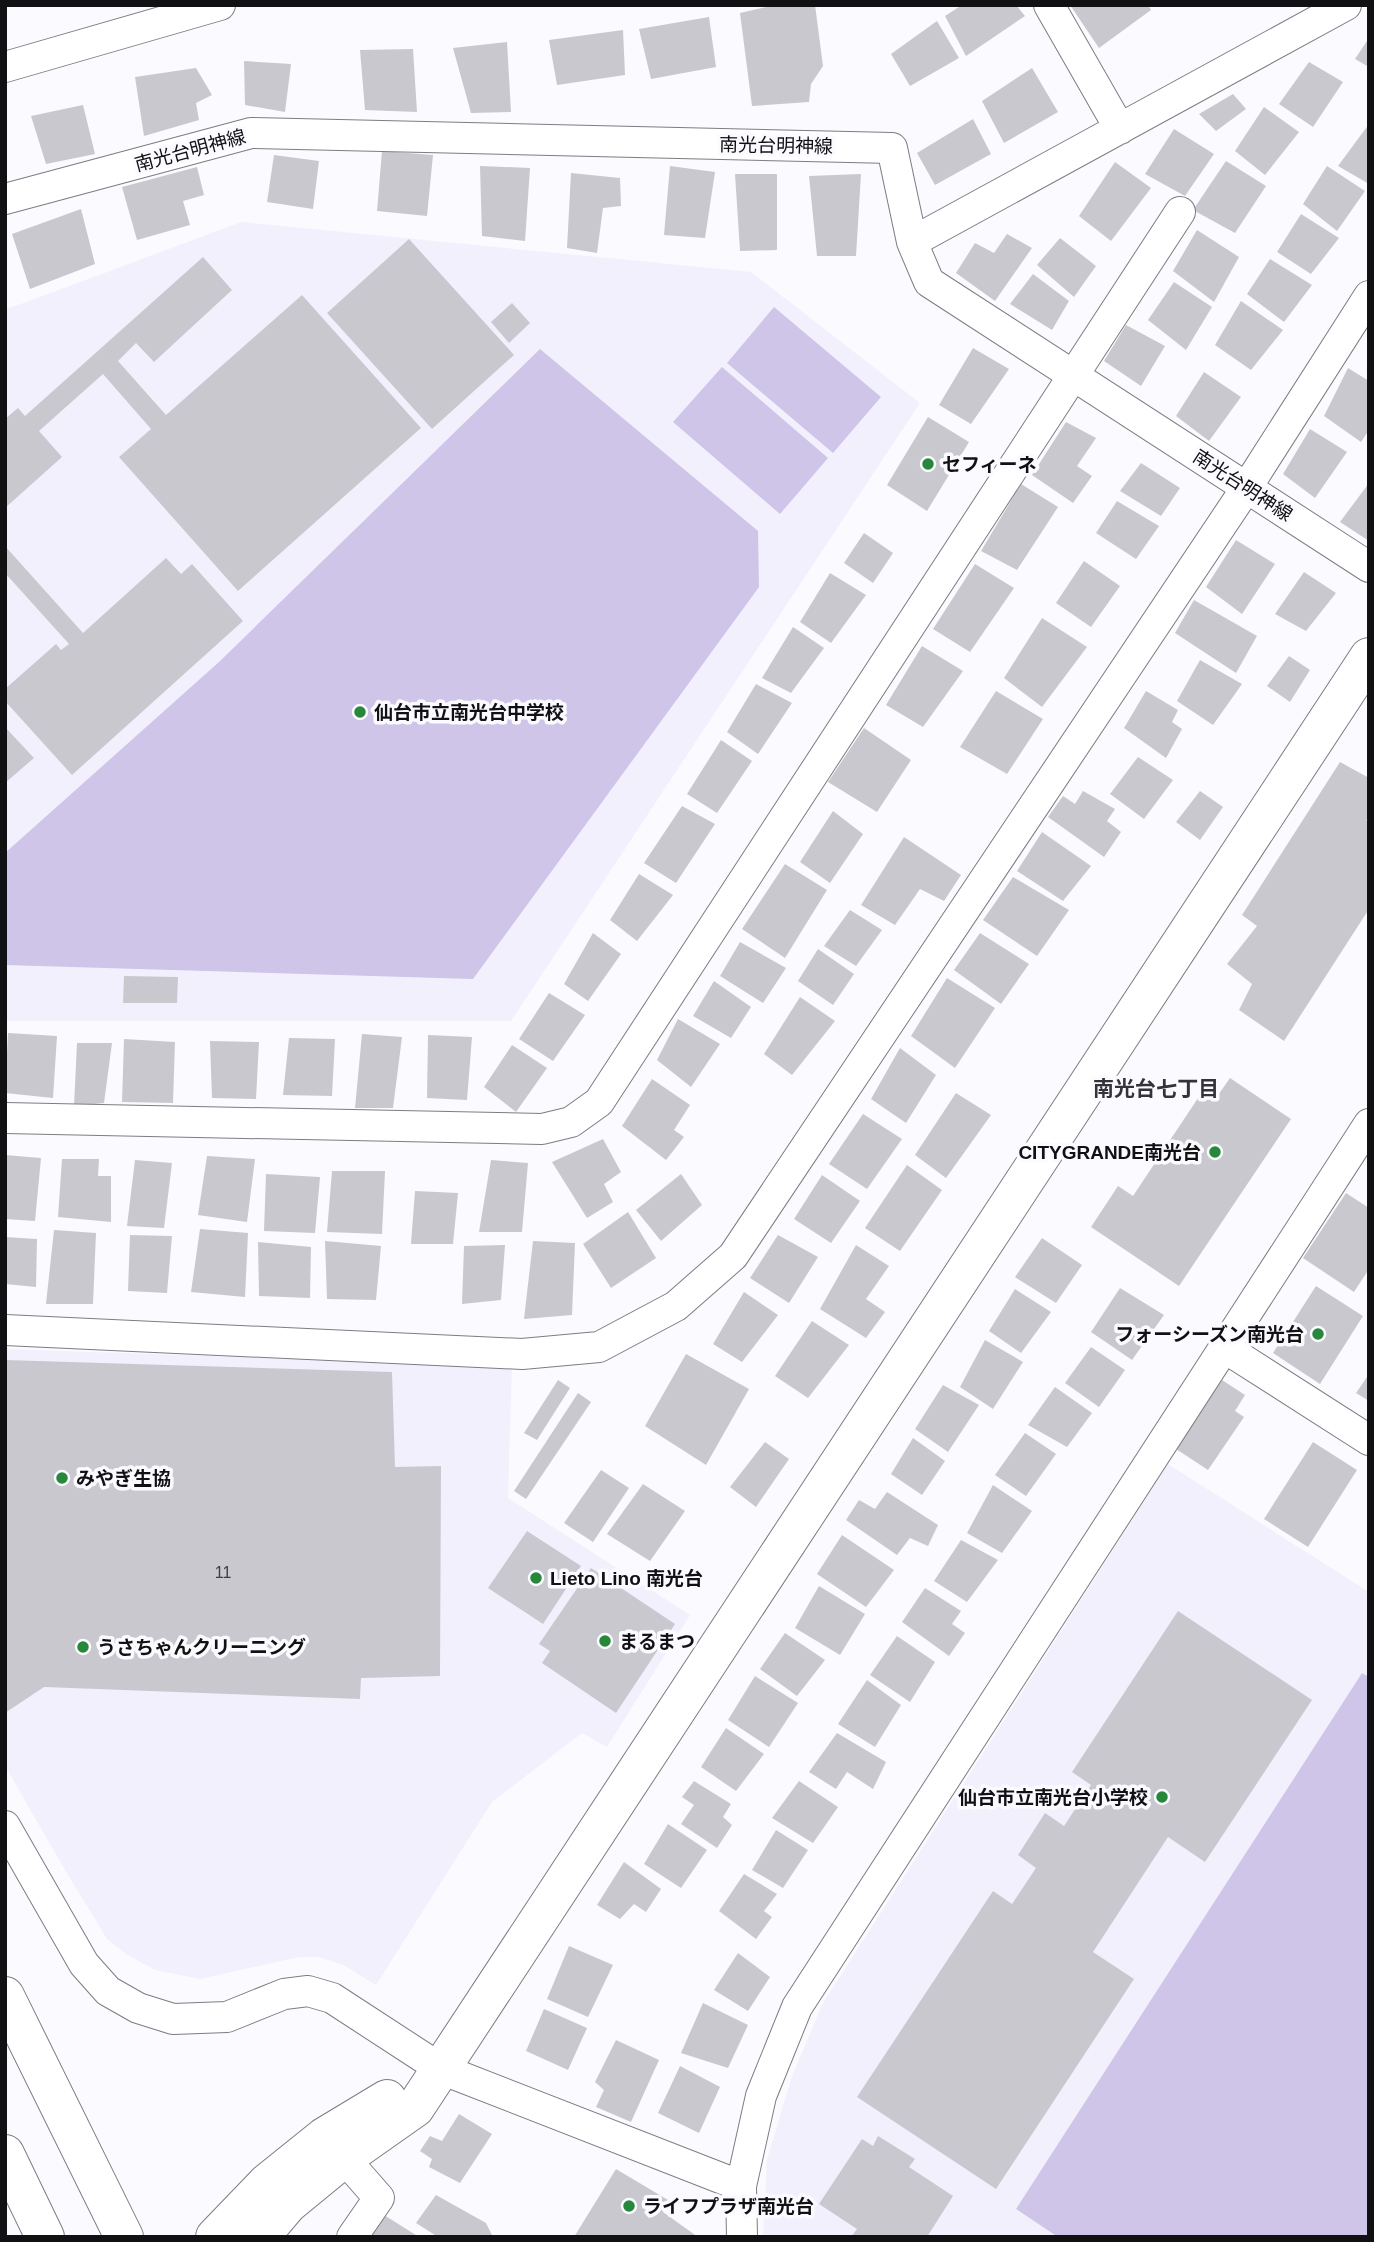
<svg xmlns="http://www.w3.org/2000/svg" width="1374" height="2242" viewBox="0 0 1374 2242" font-family="Helvetica,'Noto Sans JP',sans-serif">
	<style>
		.built { fill: #f3f0fe }
		.green { fill: #cec5e8 }
		.building { fill: #c9c8cf }
		.lines { fill: none; stroke-linecap: round; stroke-linejoin: round }
		.minor-casing { stroke: #7d7c82; stroke-width: 32 }
		.tertiary-casing { stroke: #7d7c82; stroke-width: 40 }
		.minor { stroke: #fff; stroke-width: 30 }
		.tertiary { stroke: #fff; stroke-width: 38 }
		.poi-dot { fill: #27883c; stroke: #fbfafe; stroke-width: 2.5 }
		.labels { text-anchor: middle; stroke-width: 7; stroke-linejoin: round; paint-order: stroke }
		.number-label { font-size: 16px; fill: #3f3e42 }
		.street-label { font-size: 19px; fill: #111013; stroke: #fbfafe }
		.poi-label { font-size: 19px; font-weight: bold; fill: #111013; stroke: #fbfafe; text-anchor: start }
		.neighbourhood-label { font-size: 21px; font-weight: bold; fill: #353339; stroke: #fbfafe }
	</style>
	<rect width="100%" height="100%" fill="#fbfafe"/>
	<!-- built -->
	<path class="built" d="M241,222L751,272L920,403L511,1021H5V309L21,304Z
		M5,1349L512,1366L508,1498L690,1615L607,1747L582,1733L492,1802L376,1985L345,1966L319,1957H299L200,1979L155,1970L126,1954L107,1939L68,1875L5,1766Z
		M1168,1464L1369,1592V2237H763L767,2159L792,2076L823,2003Z"/>
	<!-- green -->
	<path class="green" d="M774,307L881,397L833,453L727,363Z
		M540,349L758,531L759,587L473,979L5,965V853L219,662Z
		M722,367L828,458L780,514L673,422Z
		M1362,1673L1369,1677V2237H1058L1016,2209Z"/>
	<!-- building -->
	<path class="building" d="M775,5H815L823,66L811,84L809,102L752,106L740,13Z
		M962,5H1016L1025,16L966,56L945,16Z
		M1070,5H1148L1151,10L1099,48Z
		M709,17L716,67L651,79L639,29Z
		M937,21L959,58L910,86L891,54Z
		M623,30L625,75L557,85L549,40Z
		M1369,38V67L1355,59Z
		M507,42L511,112L471,113L453,48Z
		M413,49L417,112L365,110L360,50Z
		M244,61L291,64L285,112L245,105Z
		M1309,62L1343,82L1313,127L1279,104Z
		M196,68L212,95L196,103L199,120L144,136L135,77Z
		M1032,68L1058,112L1004,143L982,101Z
		M1233,94L1246,109L1216,131L1199,114Z
		M83,105L95,154L46,164L31,116Z
		M1264,107L1299,132L1265,175L1235,151Z
		M973,119L991,154L935,185L917,153Z
		M1369,124V184L1338,166Z
		M1174,129L1214,154L1185,196L1145,174Z
		M382,151L433,155L427,216L377,211Z
		M274,155L319,161L313,209L267,202Z
		M1226,161L1266,186L1235,233L1193,210Z
		M1115,162L1151,188L1111,241L1079,216Z
		M480,166L530,168L525,241L482,236Z
		M670,166L715,172L705,238L664,235Z
		M1327,166L1365,191L1337,231L1303,204Z
		M197,167L204,195L183,201L190,225L137,240L122,187Z
		M571,173L620,178L621,206L603,208L597,253L567,248Z
		M735,174H777V250L740,251Z
		M861,174L856,256H817L809,176Z
		M81,209L95,264L30,289L12,234Z
		M1301,214L1339,238L1311,274L1277,252Z
		M1197,230L1239,257L1214,302L1173,271Z
		M1007,234L1032,248L995,301L956,273L975,243L994,253Z
		M1060,238L1096,266L1074,297L1037,265Z
		M409,239L514,355L432,429L327,313Z
		M203,257L232,290L154,362L136,343L118,361L166,415L302,295L421,428L238,591L119,457L151,429L103,374L39,431L62,457L5,508V419L18,408L25,416Z
		M1270,259L1312,285L1284,322L1247,294Z
		M1033,274L1069,301L1052,330L1010,304Z
		M1174,282L1212,307L1186,350L1148,320Z
		M1241,301L1283,330L1251,370L1215,345Z
		M512,303L530,323L509,343L491,322Z
		M1126,325L1165,346L1141,386L1104,361Z
		M973,348L1009,369L971,424L939,405Z
		M1348,368L1369,381V430L1361,442L1324,416Z
		M1204,372L1241,397L1209,441L1176,416Z
		M928,417L969,442L927,511L887,485Z
		M1066,422L1096,438L1077,466L1092,476L1073,503L1032,475Z
		M1310,429L1347,452L1315,498L1283,474Z
		M1141,463L1180,488L1161,516L1120,491Z
		M1369,483V541L1340,522Z
		M1021,484L1058,507L1017,570L981,551Z
		M1117,501L1159,526L1136,559L1096,533Z
		M864,533L893,553L873,583L844,563Z
		M1236,540L1275,564L1242,614L1206,587Z
		M5,546L83,633L166,558L181,574L192,564L243,621L72,775L5,701V689L56,644L61,650L69,644L5,573Z
		M1084,561L1120,586L1091,627L1056,603Z
		M975,564L1014,588L970,652L933,629Z
		M1304,572L1336,593L1306,631L1275,614Z
		M830,573L866,595L831,643L800,622Z
		M1194,600L1257,636L1236,673L1175,633Z
		M1042,618L1087,647L1042,707L1004,678Z
		M793,627L824,648L791,693L762,678Z
		M922,646L963,671L923,727L886,705Z
		M1289,656L1310,670L1290,702L1267,686Z
		M1200,660L1242,684L1213,725L1177,701Z
		M756,684L792,703L758,754L727,732Z
		M996,691L1043,719L1007,774L960,747Z
		M1146,691L1178,710L1172,722L1182,729L1166,758L1124,728Z
		M5,727L34,758L5,783Z
		M864,728L911,760L877,812L828,782Z
		M721,740L752,761L717,813L687,794Z
		M1138,757L1173,780L1144,819L1110,794Z
		M1340,762L1369,778V817L1366,820L1369,822V909L1284,1041L1239,1010L1252,984L1227,964L1257,926L1242,915Z
		M1083,791L1115,809L1107,821L1121,832L1104,857L1048,817L1063,796L1075,804Z
		M1200,791L1223,807L1200,840L1176,822Z
		M682,806L715,824L676,883L644,863Z
		M833,811L863,834L830,883L800,862Z
		M1042,832L1091,866L1063,901L1017,871Z
		M904,837L961,875L944,901L920,889L895,925L861,905Z
		M785,864L827,890L785,958L742,929Z
		M639,874L673,895L637,941L610,920Z
		M1013,877L1069,910L1037,956L983,920Z
		M850,910L882,930L856,966L824,946Z
		M593,933L621,954L588,1001L564,984Z
		M980,933L1029,964L1001,1004L954,970Z
		M740,942L786,968L763,1003L720,976Z
		M818,949L854,974L833,1005L798,981Z
		M124,976L178,977L177,1003H123Z
		M947,978L995,1008L955,1068L911,1036Z
		M714,981L751,1007L731,1038L693,1016Z
		M549,993L585,1015L553,1061L519,1039Z
		M800,997L835,1021L792,1075L764,1054Z
		M678,1019L720,1044L691,1087L657,1060Z
		M8,1033L57,1036L53,1098L5,1093Z
		M362,1034L402,1037L393,1108H355Z
		M428,1035L472,1037L467,1100L427,1098Z
		M289,1038L335,1039L332,1096L283,1095Z
		M124,1039L175,1042L173,1103L122,1102Z
		M210,1041L259,1042L256,1099L212,1098Z
		M77,1043H112L104,1103L74,1106Z
		M512,1045L547,1068L516,1112L484,1087Z
		M900,1048L936,1075L906,1123L871,1099Z
		M1230,1078L1291,1119L1179,1286L1091,1227L1118,1186L1133,1196L1204,1089L1216,1098Z
		M652,1079L690,1105L674,1130L684,1137L666,1160L622,1126Z
		M956,1093L991,1115L946,1178L915,1155Z
		M863,1114L902,1139L867,1189L829,1164Z
		M603,1139L621,1172L604,1184L613,1202L587,1218L552,1162Z
		M5,1155L41,1158L35,1221L5,1219Z
		M207,1156L255,1159L247,1222L198,1215Z
		M62,1159H99L98,1176H111V1222L58,1217Z
		M135,1160L172,1163L164,1228L127,1226Z
		M491,1160L528,1163L522,1232H479Z
		M907,1165L942,1190L900,1251L865,1228Z
		M332,1171H385L382,1234L327,1232Z
		M266,1174L320,1177L315,1233L264,1231Z
		M681,1174L702,1205L661,1241L636,1210Z
		M822,1175L860,1201L831,1243L794,1219Z
		M415,1191L458,1193L453,1244H411Z
		M1346,1193L1369,1208V1269L1354,1292L1303,1258Z
		M628,1212L656,1258L611,1288L583,1244Z
		M200,1229L248,1233L245,1297L191,1292Z
		M54,1230L96,1233L93,1304H46Z
		M130,1235L172,1236L167,1293L128,1291Z
		M778,1235L818,1257L789,1303L750,1278Z
		M5,1237L37,1239L36,1287L5,1284Z
		M1042,1238L1082,1265L1056,1303L1015,1277Z
		M325,1241L381,1246L376,1300L327,1299Z
		M533,1241L575,1243L572,1315L524,1319Z
		M258,1242L311,1247L310,1298L259,1296Z
		M505,1245L501,1300L462,1304L464,1246Z
		M856,1245L889,1266L866,1299L885,1312L866,1338L820,1309Z
		M1316,1286L1363,1316L1320,1384L1273,1353Z
		M1120,1288L1164,1315L1132,1360L1091,1332Z
		M1015,1289L1051,1312L1021,1353L989,1331Z
		M744,1292L778,1315L742,1362L713,1344Z
		M812,1321L849,1345L808,1398L775,1376Z
		M985,1340L1023,1362L993,1409L960,1387Z
		M1091,1347L1125,1370L1099,1407L1065,1383Z
		M686,1354L749,1389L706,1465L645,1426Z
		M5,1360L392,1372L395,1467L441,1466L440,1676L361,1678L360,1699L44,1687L5,1713Z
		M1369,1374V1401L1356,1393Z
		M558,1380L570,1388L537,1440L524,1433Z
		M1222,1380L1245,1395L1235,1411L1244,1417L1208,1470L1176,1449Z
		M943,1385L979,1405L948,1452L915,1429Z
		M1055,1387L1092,1413L1067,1447L1028,1425Z
		M578,1393L591,1402L526,1499L514,1491Z
		M1025,1433L1056,1454L1026,1496L995,1475Z
		M913,1438L945,1461L922,1495L891,1474Z
		M765,1442L789,1459L756,1507L730,1487Z
		M1313,1442L1357,1470L1308,1547L1264,1519Z
		M601,1470L629,1488L593,1542L564,1523Z
		M643,1484L685,1511L650,1561L607,1534Z
		M993,1485L1032,1511L1002,1553L967,1533Z
		M887,1492L938,1525L928,1546L910,1538L897,1555L846,1520L859,1500L875,1509Z
		M527,1531L581,1566L543,1624L488,1588Z
		M842,1535L894,1570L866,1607L817,1574Z
		M961,1540L998,1560L967,1602L934,1581Z
		M591,1568L675,1624L616,1713L542,1663L550,1651L539,1644Z
		M819,1586L865,1614L840,1655L795,1628Z
		M925,1588L961,1611L952,1624L965,1633L949,1656L902,1622Z
		M1178,1611L1312,1700L1205,1862L1168,1837L1093,1952L1134,1979L996,2189L857,2097L993,1891L1012,1904L1036,1868L1018,1855L1045,1813L1064,1826L1091,1785L1072,1772Z
		M785,1633L825,1660L797,1696L760,1669Z
		M897,1636L935,1662L910,1702L870,1675Z
		M755,1676L798,1703L769,1747L728,1720Z
		M867,1680L901,1705L875,1747L838,1724Z
		M726,1728L764,1754L736,1791L701,1767Z
		M837,1733L886,1762L873,1789L847,1772L836,1789L809,1772Z
		M694,1781L731,1804L723,1817L732,1825L717,1848L681,1824L694,1805L682,1797Z
		M799,1781L838,1807L813,1843L772,1818Z
		M668,1824L707,1850L681,1888L644,1864Z
		M776,1830L808,1850L783,1888L752,1870Z
		M624,1862L661,1889L646,1912L634,1904L620,1919L597,1905Z
		M744,1874L777,1894L764,1911L772,1917L756,1939L719,1911Z
		M569,1946L613,1965L588,2017L547,1999Z
		M738,1953L770,1977L748,2011L714,1990Z
		M703,2003L748,2025L728,2068L681,2053Z
		M544,2009L587,2028L568,2070L526,2051Z
		M616,2040L659,2060L631,2122L596,2107L604,2090L595,2082Z
		M680,2066L720,2087L699,2133L658,2113Z
		M459,2114L492,2134L460,2183L429,2167L432,2159L420,2151L430,2136L442,2141Z
		M878,2136L915,2159L909,2167L953,2196L927,2237H851L857,2229L819,2204L862,2139L873,2146Z
		M616,2169L668,2200L663,2212L698,2237H574Z
		M436,2195L486,2223L493,2237H438L416,2223Z
		M384,2215L419,2237H370Z"/>
	<g class="lines">
		<!-- minor casing -->
		<g class="minor-casing">
			<path id="minor" d="M1049,5L1120,129
				M5,67L220,5
				M5,199L251,133L892,148L912,242L929,282L1369,567
				M912,242L1346,5
				M5,1118L542,1129L571,1122L599,1102L1180,212
				M5,1330L522,1354L599,1347L676,1306L733,1256L1247,487L1369,296
				M1225,1348L1369,1440
				M5,1826L84,1964L108,1991L138,2008L173,2019L227,2017L284,1994L308,1991L332,1998L441,2069L741,2186
				M330,2142L379,2198L352,2237
				M742,2237L741,2186L761,2096L797,2007L1369,1124"/>
		</g>
		<!-- tertiary casing -->
		<g class="tertiary-casing">
			<path id="tertiary" d="M5,1996L124,2237
				M5,2154L45,2237
				M215,2237L268,2182L324,2137L387,2099
				M260,2237L288,2204L344,2158L415,2108L1369,657"/>
		</g>
		<!-- minor -->
		<use href="#minor" class="minor"/>
		<!-- tertiary -->
		<use href="#tertiary" class="tertiary"/>
	</g>
	<!-- markers -->
	<g class="poi-dot">
		<circle cx="928" cy="464" r="7"/>
		<circle cx="360" cy="712" r="7"/>
		<circle cx="1215" cy="1152" r="7"/>
		<circle cx="1318" cy="1334" r="7"/>
		<circle cx="62" cy="1478" r="7"/>
		<circle cx="536" cy="1578" r="7"/>
		<circle cx="605" cy="1641" r="7"/>
		<circle cx="83" cy="1647" r="7"/>
		<circle cx="1162" cy="1797" r="7"/>
		<circle cx="629" cy="2206" r="7"/>
	</g>
	<g class="labels">
		<!-- number labels -->
		<g class="number-label">
			<text x="223" y="1578">11</text>
		</g>
		<!-- street labels -->
		<g class="street-label">
			<text transform="translate(776 145) rotate(1)" y="7">南光台明神線</text>
			<text transform="translate(190 150) rotate(-15)" y="7">南光台明神線</text>
			<text transform="translate(1243 485) rotate(33)" y="7">南光台明神線</text>
		</g>
		<!-- poi labels -->
		<g class="poi-label">
			<text x="942" y="471">セフィーネ</text>
			<text x="374" y="719">仙台市立南光台中学校</text>
			<text x="1201" y="1159" text-anchor="end">CITYGRANDE南光台</text>
			<text x="1304" y="1341" text-anchor="end">フォーシーズン南光台</text>
			<text x="76" y="1485">みやぎ生協</text>
			<text x="550" y="1585">Lieto Lino 南光台</text>
			<text x="619" y="1648">まるまつ</text>
			<text x="97" y="1654">うさちゃんクリーニング</text>
			<text x="1148" y="1804" text-anchor="end">仙台市立南光台小学校</text>
			<text x="643" y="2213">ライフプラザ南光台</text>
		</g>
		<!-- neighbourhood labels -->
		<g class="neighbourhood-label">
			<text x="1156" y="1096">南光台七丁目</text>
		</g>
	</g>
	<!-- border -->
	<rect width="1374" height="2242" fill="none" stroke="#111013" stroke-width="14"/>
</svg>
